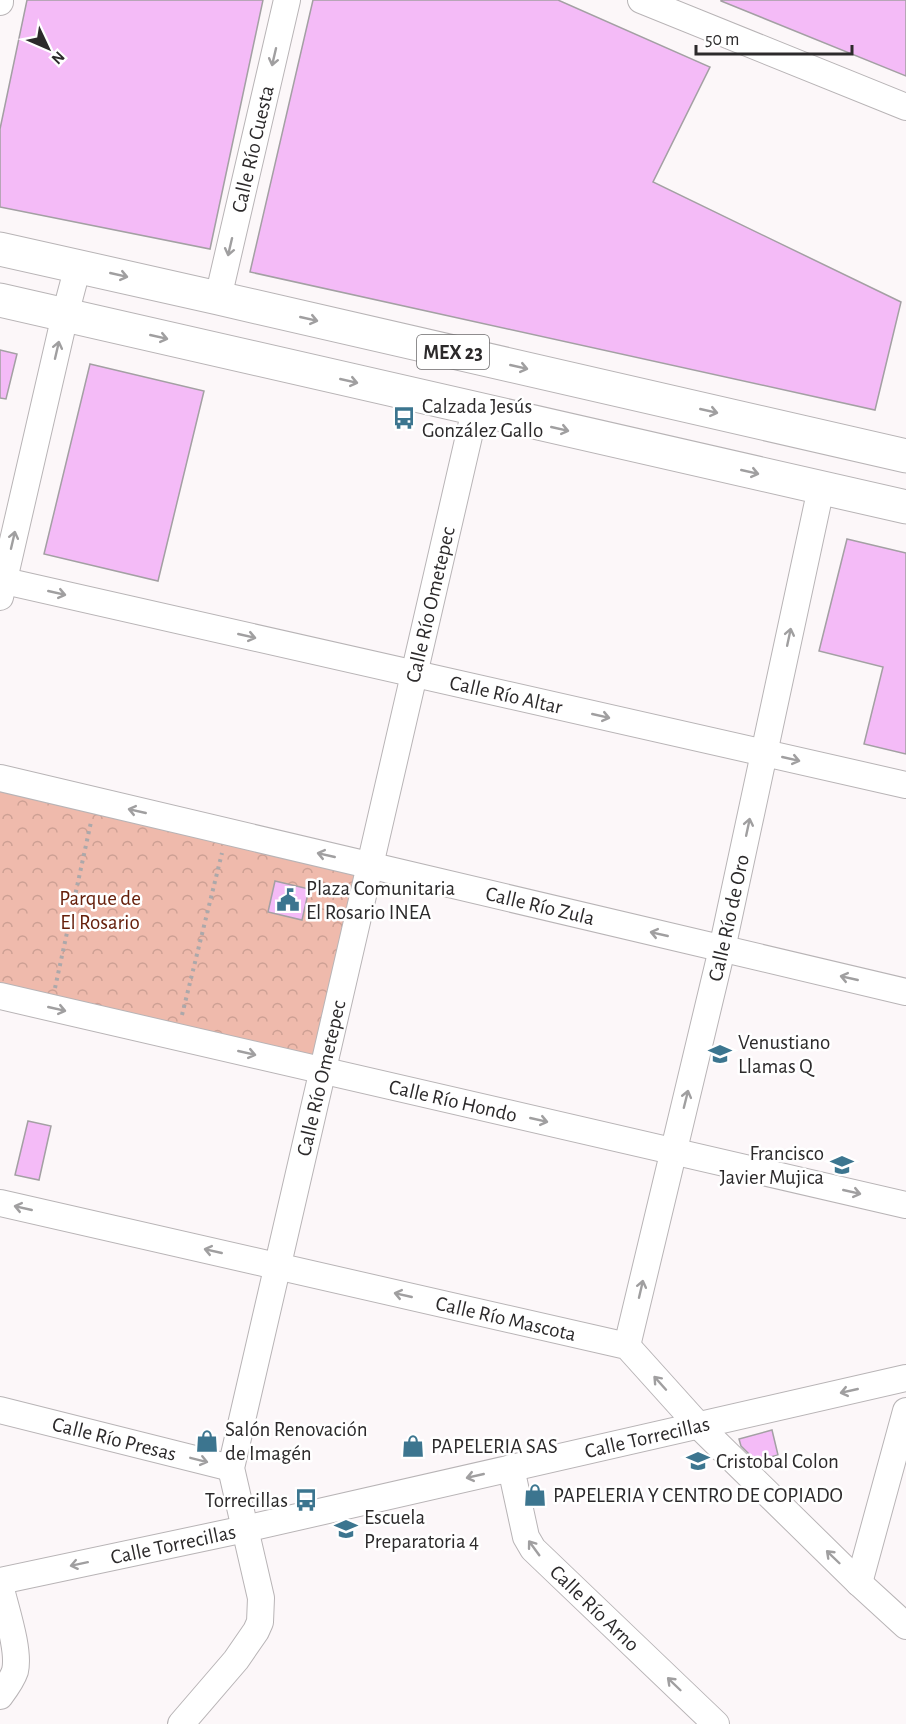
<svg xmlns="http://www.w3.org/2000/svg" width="906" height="1724" viewBox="0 0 906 1724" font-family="'Alegreya Sans',sans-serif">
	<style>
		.park { fill: url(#park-crowns) }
		.building { fill: #f4bbf7; stroke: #a3a0a3; stroke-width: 1.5 }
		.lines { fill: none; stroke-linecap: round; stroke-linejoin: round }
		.street-casing { stroke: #b8b4b6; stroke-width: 28 }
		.primary-casing { stroke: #b8b4b6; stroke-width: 35 }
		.path { stroke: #aca8aa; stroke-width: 4; stroke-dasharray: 3 4.5; stroke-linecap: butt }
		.street { stroke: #fff; stroke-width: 26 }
		.primary { stroke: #fff; stroke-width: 33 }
		.oneway { stroke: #a09fa0 }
		.labels { text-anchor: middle; stroke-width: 5; stroke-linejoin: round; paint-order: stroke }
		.shield { fill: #fff; stroke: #6b6a6b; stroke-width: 1.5 }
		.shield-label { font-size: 20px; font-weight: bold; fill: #2c2a2b }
		.street-label { font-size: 21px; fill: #2c2a2b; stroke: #fff }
		.poi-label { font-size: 21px; fill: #2c2a2b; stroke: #fff; text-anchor: start }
		.park-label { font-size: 21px; fill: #66200c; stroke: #fff }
	</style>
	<defs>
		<pattern id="park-crowns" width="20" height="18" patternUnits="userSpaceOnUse" patternTransform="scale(1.5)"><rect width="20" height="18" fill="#efbaac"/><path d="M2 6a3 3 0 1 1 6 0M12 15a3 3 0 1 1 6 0" fill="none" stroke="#cda094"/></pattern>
	</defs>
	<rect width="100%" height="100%" fill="#fcf7f9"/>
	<!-- park -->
	<path class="park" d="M0,784L363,870L319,1063L0,989Z"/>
	<!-- building -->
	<path class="building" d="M27,0H263L210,249L0,207V129Z
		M313,0H558L710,67L653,182L901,302L875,410L250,272Z
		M721,0H906V76L721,1Z
		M0,350L17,354L6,399L0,398Z
		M90,364L204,391L158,581L44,554Z
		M847,539L906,553V754L864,744L883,667L819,651Z
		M275,881L309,889L302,920L268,912Z
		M28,1121L51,1126L39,1180L15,1175Z
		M772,1430L778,1455L756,1461L741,1446L739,1439Z"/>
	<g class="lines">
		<!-- street casing -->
		<g class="street-casing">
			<g id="street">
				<path d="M641,0L906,107"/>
				<path d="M0,2V0"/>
				<path id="s1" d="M218,298L287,0"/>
				<path id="s2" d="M0,580L906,785"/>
				<path d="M0,597L65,315L78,266"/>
				<path id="s3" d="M0,778L906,992"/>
				<path id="s4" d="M0,996L906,1205"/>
				<path id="s5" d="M0,1203L627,1346L699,1426L859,1583L906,1626"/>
				<path id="s6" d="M627,1346L722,949L821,488"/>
				<path id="s7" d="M0,1410L231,1468"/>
				<path id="s8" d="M511,1468L526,1537L533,1549L716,1724"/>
				<path id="s9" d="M0,1581L245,1529L906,1378"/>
				<path d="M859,1583L906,1411"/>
				<path d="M0,1585C5,1607 20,1650 15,1671C12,1680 6,1688 0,1696"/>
				<path id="s10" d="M181,1724L236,1660L256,1631L260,1622L261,1598L231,1468L475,410"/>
			</g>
		</g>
		<!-- primary casing -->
		<g class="primary-casing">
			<path id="primary" d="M0,249L218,298L906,456
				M0,300L906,507"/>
		</g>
		<!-- path -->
		<path class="path" d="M55,988L91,822
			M182,1015L222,853"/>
		<!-- street -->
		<use href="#street" class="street"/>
		<!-- primary -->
		<use href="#primary" class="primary"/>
	</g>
	<!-- one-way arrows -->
	<defs><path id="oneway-shaft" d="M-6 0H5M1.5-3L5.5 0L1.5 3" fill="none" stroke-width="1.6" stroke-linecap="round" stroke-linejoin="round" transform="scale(1.5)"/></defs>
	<g class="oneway">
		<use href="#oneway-shaft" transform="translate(274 57) rotate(103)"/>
		<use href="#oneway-shaft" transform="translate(230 247) rotate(103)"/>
		<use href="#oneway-shaft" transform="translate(119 275) rotate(13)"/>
		<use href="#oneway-shaft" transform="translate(309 319) rotate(13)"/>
		<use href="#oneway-shaft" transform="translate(159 337) rotate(13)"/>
		<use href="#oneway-shaft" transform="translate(57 350) rotate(-77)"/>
		<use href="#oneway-shaft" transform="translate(519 367) rotate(13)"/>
		<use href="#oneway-shaft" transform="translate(349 381) rotate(13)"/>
		<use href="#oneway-shaft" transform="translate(709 411) rotate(13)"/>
		<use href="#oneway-shaft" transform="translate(560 429) rotate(13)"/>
		<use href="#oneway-shaft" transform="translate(750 472) rotate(13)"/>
		<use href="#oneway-shaft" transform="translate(13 540) rotate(-77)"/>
		<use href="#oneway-shaft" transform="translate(57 593) rotate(13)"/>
		<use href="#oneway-shaft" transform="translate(247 636) rotate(13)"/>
		<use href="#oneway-shaft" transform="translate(789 637) rotate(-78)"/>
		<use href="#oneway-shaft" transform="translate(601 716) rotate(13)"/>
		<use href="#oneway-shaft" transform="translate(791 759) rotate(13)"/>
		<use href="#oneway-shaft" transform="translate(137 811) rotate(-167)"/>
		<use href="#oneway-shaft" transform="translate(748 827) rotate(-78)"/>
		<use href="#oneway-shaft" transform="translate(326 855) rotate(-167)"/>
		<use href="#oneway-shaft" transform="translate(659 934) rotate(-167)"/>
		<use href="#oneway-shaft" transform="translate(849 978) rotate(-167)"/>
		<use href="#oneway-shaft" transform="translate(57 1009) rotate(13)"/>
		<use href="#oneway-shaft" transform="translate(247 1053) rotate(13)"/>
		<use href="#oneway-shaft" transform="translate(686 1099) rotate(-76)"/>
		<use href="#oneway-shaft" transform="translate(539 1120) rotate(13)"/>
		<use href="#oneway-shaft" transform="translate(852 1192) rotate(13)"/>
		<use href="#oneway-shaft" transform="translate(23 1208) rotate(-167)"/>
		<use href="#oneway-shaft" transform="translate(213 1251) rotate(-167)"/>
		<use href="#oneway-shaft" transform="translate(641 1289) rotate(-77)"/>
		<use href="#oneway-shaft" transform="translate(403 1295) rotate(-167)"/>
		<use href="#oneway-shaft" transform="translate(660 1383) rotate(-132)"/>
		<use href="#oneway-shaft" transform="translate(849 1391) rotate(167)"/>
		<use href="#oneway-shaft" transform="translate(199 1460) rotate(14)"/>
		<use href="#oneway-shaft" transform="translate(475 1476) rotate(167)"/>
		<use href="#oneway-shaft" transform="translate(534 1548) rotate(-126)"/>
		<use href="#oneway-shaft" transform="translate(833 1557) rotate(-136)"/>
		<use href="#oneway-shaft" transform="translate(79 1564) rotate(168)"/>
		<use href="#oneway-shaft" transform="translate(674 1684) rotate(-136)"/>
	</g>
	<!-- icons -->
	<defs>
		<g id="bus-bare" transform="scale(1.8)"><path d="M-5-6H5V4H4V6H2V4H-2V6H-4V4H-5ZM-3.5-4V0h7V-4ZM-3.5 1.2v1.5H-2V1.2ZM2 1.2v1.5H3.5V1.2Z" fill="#3c758f" stroke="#fff" stroke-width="2.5" paint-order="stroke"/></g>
		<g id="civic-bare" transform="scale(1.8)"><path d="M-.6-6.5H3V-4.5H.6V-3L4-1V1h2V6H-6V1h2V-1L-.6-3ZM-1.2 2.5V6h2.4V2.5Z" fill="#3c758f" stroke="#fff" stroke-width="2.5" paint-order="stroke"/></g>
		<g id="school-bare" transform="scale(1.8)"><path d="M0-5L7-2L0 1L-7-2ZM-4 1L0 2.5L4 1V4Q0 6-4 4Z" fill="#3c758f" stroke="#fff" stroke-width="2.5" paint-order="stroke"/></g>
		<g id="shop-bare" transform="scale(1.8)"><path d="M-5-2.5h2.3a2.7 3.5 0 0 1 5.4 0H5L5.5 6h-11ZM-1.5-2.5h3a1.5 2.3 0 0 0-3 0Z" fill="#3c758f" stroke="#fff" stroke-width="2.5" paint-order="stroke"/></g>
		<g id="university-bare" transform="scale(1.8)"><path d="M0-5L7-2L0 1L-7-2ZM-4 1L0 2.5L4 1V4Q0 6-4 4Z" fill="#3c758f" stroke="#fff" stroke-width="2.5" paint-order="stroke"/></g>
	</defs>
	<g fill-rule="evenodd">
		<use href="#bus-bare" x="404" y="418"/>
		<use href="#civic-bare" x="288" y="900"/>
		<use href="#school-bare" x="720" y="1054"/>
		<use href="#school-bare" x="842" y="1165"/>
		<use href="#shop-bare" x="207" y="1441"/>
		<use href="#shop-bare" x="413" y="1446"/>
		<use href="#school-bare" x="698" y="1461"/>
		<use href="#shop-bare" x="535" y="1495"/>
		<use href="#bus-bare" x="306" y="1500"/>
		<use href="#university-bare" x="346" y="1529"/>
	</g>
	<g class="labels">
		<!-- shield labels -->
		<rect class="shield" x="417" y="335" width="72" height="34" rx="4.5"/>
		<g class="shield-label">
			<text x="453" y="359">MEX 23</text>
		</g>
		<!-- street labels -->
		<g class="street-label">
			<text dy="7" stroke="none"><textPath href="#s1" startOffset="153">Calle Río Cuesta</textPath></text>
			<text dy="7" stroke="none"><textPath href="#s10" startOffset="1173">Calle Río Ometepec</textPath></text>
			<text dy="7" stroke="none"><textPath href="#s2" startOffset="519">Calle Río Altar</textPath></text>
			<text dy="7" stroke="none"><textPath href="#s3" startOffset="555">Calle Río Zula</textPath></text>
			<text dy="7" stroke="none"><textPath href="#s6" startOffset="440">Calle Río de Oro</textPath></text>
			<text dy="7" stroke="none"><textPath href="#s10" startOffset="687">Calle Río Ometepec</textPath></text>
			<text dy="7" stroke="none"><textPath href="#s4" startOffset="465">Calle Río Hondo</textPath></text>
			<text dy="7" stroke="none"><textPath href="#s5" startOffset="519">Calle Río Mascota</textPath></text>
			<text dy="7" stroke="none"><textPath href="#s9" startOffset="663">Calle Torrecillas</textPath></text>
			<text dy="7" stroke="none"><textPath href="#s7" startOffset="118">Calle Río Presas</textPath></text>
			<text dy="7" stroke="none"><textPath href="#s9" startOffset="177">Calle Torrecillas</textPath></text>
			<text dy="7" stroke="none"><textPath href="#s8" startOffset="170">Calle Río Arno</textPath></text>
		</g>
		<!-- poi labels -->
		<g class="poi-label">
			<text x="422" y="413">Calzada Jesús<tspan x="422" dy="24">González Gallo</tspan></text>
			<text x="306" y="895">Plaza Comunitaria<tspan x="306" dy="24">El Rosario INEA</tspan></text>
			<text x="738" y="1049">Venustiano<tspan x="738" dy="24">Llamas Q</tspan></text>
			<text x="824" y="1160" text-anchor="end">Francisco<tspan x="824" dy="24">Javier Mujica</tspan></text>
			<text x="225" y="1436">Salón Renovación<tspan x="225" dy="24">de Imagén</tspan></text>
			<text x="431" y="1453">PAPELERIA SAS</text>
			<text x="716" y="1468">Cristobal Colon</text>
			<text x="553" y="1502">PAPELERIA Y CENTRO DE COPIADO</text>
			<text x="288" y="1507" text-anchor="end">Torrecillas</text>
			<text x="364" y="1524">Escuela<tspan x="364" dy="24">Preparatoria 4</tspan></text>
		</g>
		<!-- park labels -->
		<g class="park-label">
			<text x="100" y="905">Parque de<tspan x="100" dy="24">El Rosario</tspan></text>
		</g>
	</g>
	<!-- north arrow -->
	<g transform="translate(48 48) rotate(134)" stroke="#ffffff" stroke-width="4.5" paint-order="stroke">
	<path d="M0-4.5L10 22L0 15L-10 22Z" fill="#2c2a2b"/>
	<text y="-9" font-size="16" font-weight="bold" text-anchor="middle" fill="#2c2a2b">N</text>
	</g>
	<!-- scale -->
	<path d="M696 45v9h156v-9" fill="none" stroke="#2c2a2b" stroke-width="3"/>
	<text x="705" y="45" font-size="18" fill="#2c2a2b" stroke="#ffffff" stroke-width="4.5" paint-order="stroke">50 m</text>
</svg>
